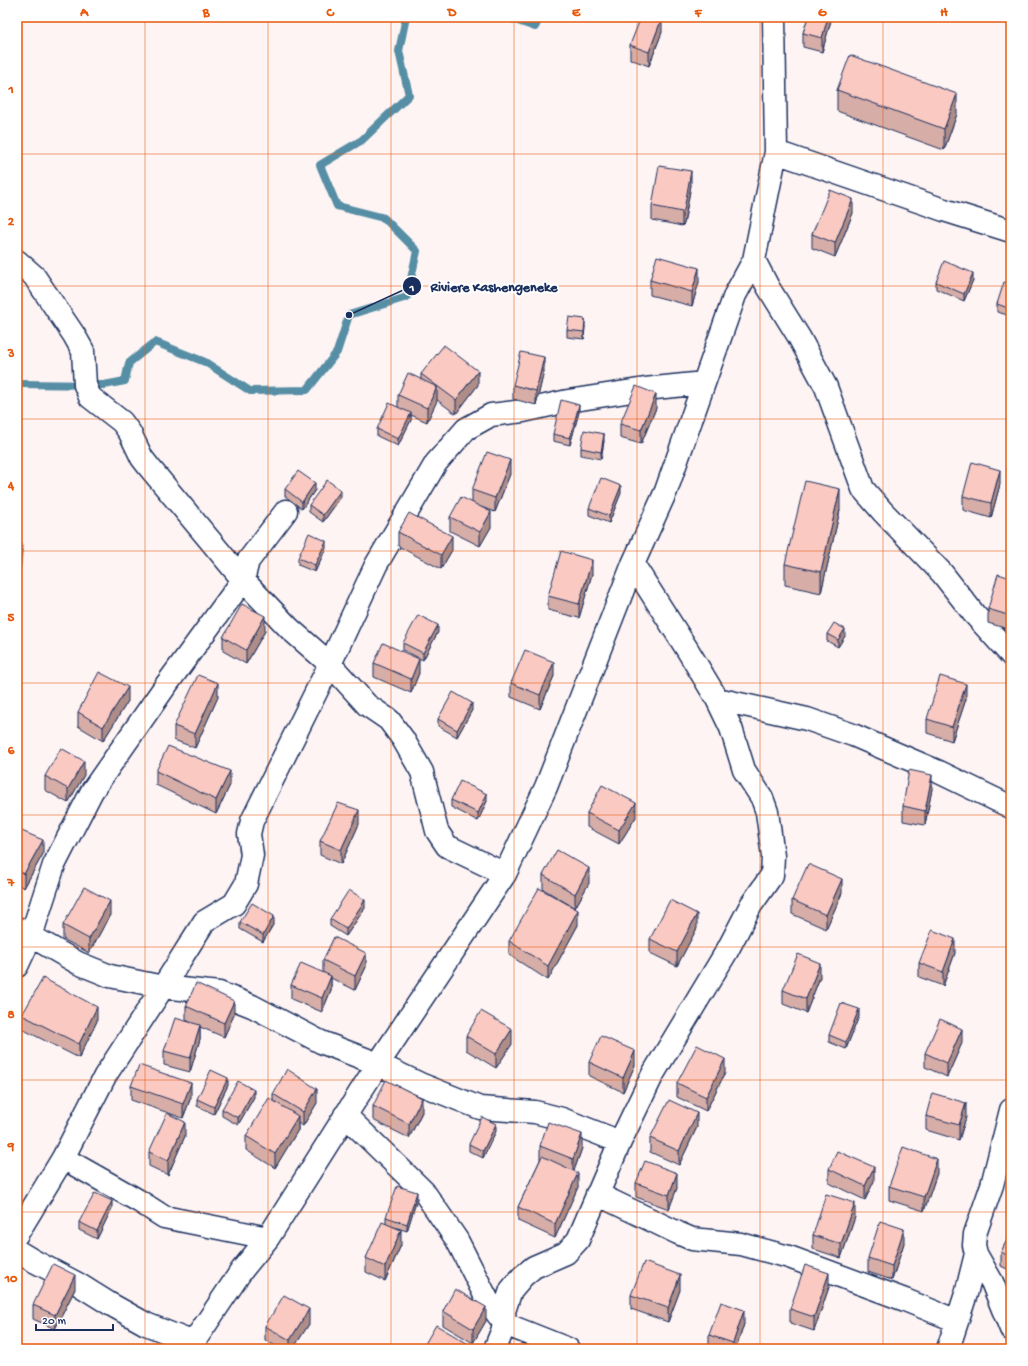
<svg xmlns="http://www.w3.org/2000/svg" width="1028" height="1366" viewBox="0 0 1028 1366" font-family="'Gochi Hand',sans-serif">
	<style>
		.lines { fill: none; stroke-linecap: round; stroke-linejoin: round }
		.stream { stroke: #568ea5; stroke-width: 8 }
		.minor-casing { stroke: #1b2f5e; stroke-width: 25 }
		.minor { stroke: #fff; stroke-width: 22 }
		.wall { fill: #d6ada7; stroke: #1b2f5e }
		.shaded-wall { fill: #ae8d88; stroke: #1b2f5e }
		.building { fill: #f9c9c2; stroke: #1b2f5e }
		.grid { fill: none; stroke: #e8590c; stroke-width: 1; stroke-opacity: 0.55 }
		.leader { fill: none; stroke: #1b2f5e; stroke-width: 1.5 }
		.callout-dot { fill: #1b2f5e; stroke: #fff; stroke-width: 1.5 }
		.mark-label { font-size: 12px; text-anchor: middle; font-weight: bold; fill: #fff }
		.callout-label { font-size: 14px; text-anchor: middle; font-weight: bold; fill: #1b2f5e; stroke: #fff; stroke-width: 4; stroke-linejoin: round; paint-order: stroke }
		.neatline { fill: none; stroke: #e8590c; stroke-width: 1.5 }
		.grid-label { font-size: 13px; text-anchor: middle; font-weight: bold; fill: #e8590c }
	</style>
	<rect width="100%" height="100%" fill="#fef4f3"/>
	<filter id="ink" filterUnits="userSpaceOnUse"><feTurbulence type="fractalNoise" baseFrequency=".025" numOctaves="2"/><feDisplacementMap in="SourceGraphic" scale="8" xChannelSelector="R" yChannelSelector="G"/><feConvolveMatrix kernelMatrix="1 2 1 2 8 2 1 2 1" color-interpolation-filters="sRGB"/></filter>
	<g filter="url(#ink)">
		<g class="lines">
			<!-- stream -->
			<path class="stream" d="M507,17L535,27L540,17
				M17,384L104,385L125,381L129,363L155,342L205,362L250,391L307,390L337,352L349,315L407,297L417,251L384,218L337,206L320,165L362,140L409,95L399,51L406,17
				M17,539L19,549L17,569"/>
			<!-- minor casing -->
			<g class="minor-casing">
				<path id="minor" d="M776,152L944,210L1011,231
					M754,260L768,287L799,337L826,387L863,489L883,512L942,573L974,614L1011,655
					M17,261L34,276L74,335L83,351L85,385L90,397L122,422L130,433L142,458L149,467L243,580L290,629L330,664L367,705L389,720L403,739L422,772L437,831L447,846L505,874
					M717,699L807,719L853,735L939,772L1011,807
					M17,928L78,963L110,976L163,987L219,993L252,1006L321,1042L378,1064L420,1084L480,1108L535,1112L562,1119L620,1142
					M17,966L31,936L54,865L92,791L164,688L243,580L248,561L286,511
					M1011,1110L992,1185L975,1234L974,1245L976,1254L992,1282L1011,1329
					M345,1115L424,1192L457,1240L489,1303L505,1324L568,1349
					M63,1158L139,1201L164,1217L268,1238
					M597,1194L678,1233L692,1239L741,1244L789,1257L905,1300L957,1321
					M17,1234L63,1158L105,1076L163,987L204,922L234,904L246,884L252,855L249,834L252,821L330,664L376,565L436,463L466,429L491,415L523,411L568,401L645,389L704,383
					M17,1251L32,1260L78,1284L110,1304L146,1324L194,1343
					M189,1349L242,1270L268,1238L378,1064L505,874L546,787L633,564L666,491L735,295L754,260L776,152L774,17
					M495,1349L505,1324L504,1311L511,1290L523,1276L534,1267L566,1253L578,1240L620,1142L653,1074L727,951L751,905L772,875L773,856L767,812L762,798L744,770L731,728L717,699L687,649L633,564
					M948,1349L966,1294L976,1254"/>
			</g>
			<!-- minor -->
			<use href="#minor" class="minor"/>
		</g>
		<!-- wall -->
		<path class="wall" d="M808,17H832L822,52L803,47V33Z
			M662,32L649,66L630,59V45Z
			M837,90L957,114L944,150L837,111Z
			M691,185L684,224L682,226L652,220V206Z
			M853,213L835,257L812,248V234Z
			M650,280L699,282L692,306L650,295Z
			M973,280L964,301L936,289V282Z
			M1011,284V316L997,312V304Z
			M585,326L584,339L567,337V330Z
			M544,371L536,405L513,399V385Z
			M421,374L478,385L456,414L437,400L427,422L411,415V420L398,446L377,436V429L398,407V395L421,379Z
			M656,408L641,444L620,438V424Z
			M579,412L570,445L553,441V434Z
			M604,441L601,459L581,455V448Z
			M510,474L495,512L481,507L491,527L480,546L450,531V517L472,503V490Z
			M1000,484L991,518L963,510V496Z
			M285,489L315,490L302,509L285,496Z
			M621,493L609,523L589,515V508Z
			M341,497L323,522L309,512V505Z
			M840,510L821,593L785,585V564Z
			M398,532L452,550L441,569L398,546Z
			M326,548L315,572L298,565V558Z
			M592,574L579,618L548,610V596Z
			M1011,578V630L988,623V609Z
			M265,631L246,664L223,651V637Z
			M438,632L423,660L403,650V643Z
			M827,634L845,636L838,647L827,641Z
			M374,663L419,673L411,693L374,677Z
			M554,676L540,709L511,697V683Z
			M218,697L195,748L174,740V726Z
			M966,699L952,741L927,733V719Z
			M128,701L103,741L78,726V712Z
			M472,710L457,737L438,726V719Z
			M156,771L230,785L216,814L156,785Z
			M84,775L68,803L45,790V776Z
			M932,789L925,825L903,821V806Z
			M451,800L487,801L478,821L451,807Z
			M587,813L636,817L619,844L587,827Z
			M359,824L341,864L320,855V841Z
			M17,829L43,854L24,888L17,884Z
			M543,875L589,883L575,908L543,889Z
			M842,893L826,929L792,914V900Z
			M365,908L346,936L330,926V919Z
			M110,915L89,953L63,939V925Z
			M240,922L274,923L263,942L240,929Z
			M578,925L548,980L509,955V941Z
			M697,928L677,966L650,953V939Z
			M955,953L943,986L919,977V963Z
			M323,960L366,967L355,990L331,978V990L322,1012L291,999V985L323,973Z
			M820,977L806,1013L783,1004V990Z
			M186,1006L234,1015L224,1037L200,1027V1039L190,1072L164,1065V1051L190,1022L186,1020Z
			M22,1015L97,1021L79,1058L22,1029Z
			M859,1016L846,1049L829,1042V1035Z
			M466,1036L512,1044L496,1068L466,1050Z
			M962,1043L947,1077L925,1067V1053Z
			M589,1062L635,1065L623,1092L589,1076Z
			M725,1073L706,1111L677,1097V1083Z
			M228,1085L214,1114L197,1106V1099Z
			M131,1086L191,1097L183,1118L131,1100Z
			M273,1094L317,1103L303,1126L298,1123V1130L275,1168L246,1150V1136L273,1100Z
			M254,1097L238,1125L222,1116V1109Z
			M373,1106L422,1112L409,1138L373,1120Z
			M926,1116L966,1117L959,1140L926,1130Z
			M697,1127L679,1165L650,1152V1138Z
			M496,1131L483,1158L469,1151V1144Z
			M185,1136L168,1175L149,1166V1152Z
			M540,1146L582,1148L574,1171L578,1187L555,1238L518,1221V1207L540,1160Z
			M829,1169L874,1181L865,1200L829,1183Z
			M937,1173L924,1211L889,1200V1186Z
			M636,1183L677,1188L669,1209L636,1197Z
			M417,1199L407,1231L388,1225L401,1245L385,1281L366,1272V1258L386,1224V1217Z
			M112,1208L97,1239L79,1230V1222Z
			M855,1217L841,1258L813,1249V1235Z
			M1011,1232V1271L1001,1266V1252Z
			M904,1243L892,1280L868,1272V1258Z
			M829,1287L814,1331L790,1323V1309Z
			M75,1289L55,1329L33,1319V1305Z
			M680,1290L668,1322L631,1309V1295Z
			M443,1311L486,1321L473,1343L443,1325Z
			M309,1324L293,1349H281L265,1340V1326Z
			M744,1324L736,1349H709V1335Z"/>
		<!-- shaded-wall -->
		<path class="shaded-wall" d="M828,17H832L822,52V38Z
			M662,18V32L649,66V52Z
			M957,94V114L944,150V129Z
			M691,171V185L684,224L682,226V212Z
			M853,199V213L835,257V243Z
			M699,268V282L692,306V292Z
			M973,273V280L964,301V294Z
			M585,319V326L584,339V332Z
			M544,357V371L536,405V391Z
			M478,371V385L456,414V400Z
			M437,387V401L427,422V408Z
			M656,394V408L641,444V430Z
			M579,405V412L570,445V438Z
			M411,413V420L398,446V439Z
			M604,434V441L601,459V452Z
			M510,460V474L495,512V498Z
			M1000,470V484L991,518V503Z
			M315,483V490L302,509V502Z
			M621,486V493L609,523V516Z
			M840,489V510L821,593V572Z
			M341,490V497L323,522V515Z
			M491,512V527L480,546V532Z
			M452,536V550L441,569V555Z
			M326,541V548L315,572V565Z
			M592,560V574L579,618V604Z
			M265,616V631L246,664V650Z
			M438,625V632L423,660V653Z
			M845,629V636L838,647V640Z
			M419,659V673L411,693V679Z
			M554,662V676L540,709V695Z
			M218,683V697L195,748V734Z
			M966,684V699L952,741V727Z
			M128,687V701L103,741V727Z
			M472,703V710L457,737V730Z
			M84,761V775L68,803V789Z
			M230,771V785L216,814V800Z
			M932,775V789L925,825V811Z
			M487,794V801L478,821V813Z
			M636,803V817L619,844V830Z
			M359,810V824L341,864V850Z
			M43,840V854L24,888V874Z
			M589,868V883L575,908V894Z
			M842,879V893L826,929V915Z
			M365,900V908L346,936V929Z
			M110,901V915L89,953V939Z
			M578,910V925L548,980V966Z
			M697,914V928L677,966V952Z
			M274,916V923L263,942V935Z
			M955,939V953L943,986V972Z
			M366,953V967L355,990V976Z
			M820,963V977L806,1013V999Z
			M331,976V990L322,1012V998Z
			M234,1001V1015L224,1037V1023Z
			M97,1007V1021L79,1058V1044Z
			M859,1009V1016L846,1049V1042Z
			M200,1025V1039L190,1072V1058Z
			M512,1029V1044L496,1068V1054Z
			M962,1029V1043L947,1077V1063Z
			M635,1051V1065L623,1092V1078Z
			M725,1059V1073L706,1111V1097Z
			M228,1078V1085L214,1114V1107Z
			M191,1083V1097L183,1118V1104Z
			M317,1089V1103L303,1126V1112Z
			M254,1090V1097L238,1125V1118Z
			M422,1098V1112L409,1138V1124Z
			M966,1103V1117L959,1140V1125Z
			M697,1113V1127L679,1165V1151Z
			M298,1116V1130L275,1168V1154Z
			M185,1122V1136L168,1175V1161Z
			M496,1124V1131L483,1158V1151Z
			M582,1134V1148L573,1173V1159Z
			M937,1159V1173L924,1211V1197Z
			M874,1167V1181L865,1200V1186Z
			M578,1173V1187L555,1238V1224Z
			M677,1173V1188L669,1209V1195Z
			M417,1192V1199L407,1231V1224Z
			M112,1201V1208L97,1239V1231Z
			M855,1203V1217L841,1258V1244Z
			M904,1229V1243L892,1280V1266Z
			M401,1230V1245L385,1281V1267Z
			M829,1273V1287L814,1331V1317Z
			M75,1275V1289L55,1329V1315Z
			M680,1275V1290L668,1322V1308Z
			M486,1307V1321L473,1343V1329Z
			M309,1309V1324L293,1349H290V1340Z
			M744,1310V1324L736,1349H733V1343Z"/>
		<!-- building -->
		<path class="building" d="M641,17H659L662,18L649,52L630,45Z
			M808,17H828L822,38L803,33Z
			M850,55L957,94L944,129L837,90Z
			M659,166L691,171L684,210L682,212L652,206Z
			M830,190L853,199L835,243L812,234Z
			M657,256L699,268L692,292L650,280Z
			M944,261L973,273L964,294L936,282Z
			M1004,282L1011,284V309L997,304Z
			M569,317L585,319L584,332L567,330Z
			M444,345L478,371L456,400L421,374Z
			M521,352L544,357L536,391L513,385Z
			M408,373L437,387L427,408L398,395Z
			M636,386L656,394L641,430L620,424Z
			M561,400L579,405L570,438L553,434Z
			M389,403L411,413L398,439L377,429Z
			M584,430L604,434L601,452L581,448Z
			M487,452L510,460L495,498L472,490Z
			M972,462L1000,470L991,503L963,496Z
			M298,471L315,483L302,502L285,489Z
			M601,478L621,486L609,516L589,508Z
			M327,480L341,490L323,515L309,505Z
			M805,481L840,489L821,572L785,564Z
			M461,497L491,512L480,532L450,517Z
			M409,513L452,536L441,555L398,532Z
			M309,533L326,541L315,565L298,558Z
			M561,551L592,560L579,604L548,596Z
			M998,574L1011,578V616L988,609Z
			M242,604L265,616L246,650L223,637Z
			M418,615L438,625L423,653L403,643Z
			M834,623L845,629L838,640L827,634Z
			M383,643L419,659L411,679L374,663Z
			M525,650L554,662L540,695L511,683Z
			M99,672L128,687L103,727L78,712Z
			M198,675L218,683L195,734L174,726Z
			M940,676L966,684L952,727L927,719Z
			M453,692L472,703L457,730L438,719Z
			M168,746L230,771L216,800L156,771Z
			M61,748L84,761L68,789L45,776Z
			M909,770L932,775L925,811L903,806Z
			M460,781L487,794L478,813L451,800Z
			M602,785L636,803L619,830L587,813Z
			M338,803L359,810L341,850L320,841Z
			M17,829L43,840L24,874L17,870Z
			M557,850L589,868L575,894L543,875Z
			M808,864L842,879L826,915L792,900Z
			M84,887L110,901L89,939L63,925Z
			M539,888L578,910L548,966L509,941Z
			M349,890L365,900L346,929L330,919Z
			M670,900L697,914L677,952L650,939Z
			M252,903L274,916L263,935L240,922Z
			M932,930L955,939L943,972L919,963Z
			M334,937L366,953L355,976L323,960Z
			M798,954L820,963L806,999L783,990Z
			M301,963L331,976L322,998L291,985Z
			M43,978L97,1007L79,1044L22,1015Z
			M196,983L234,1001L224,1023L186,1006Z
			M841,1003L859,1009L846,1042L829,1035Z
			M481,1011L512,1029L496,1054L466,1036Z
			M175,1018L200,1025L190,1058L164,1051Z
			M940,1019L962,1029L947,1063L925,1053Z
			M601,1036L635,1051L623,1078L589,1062Z
			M697,1045L725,1059L706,1097L677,1083Z
			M139,1065L191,1083L183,1104L131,1086Z
			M287,1069L317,1089L303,1112L273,1094Z
			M211,1070L228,1078L214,1107L197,1099Z
			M386,1080L422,1098L409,1124L373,1106Z
			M238,1081L254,1090L238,1118L222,1109Z
			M932,1093L966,1103L959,1125L926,1116Z
			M269,1098L298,1116L275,1154L246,1136Z
			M669,1100L697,1113L679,1151L650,1138Z
			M167,1113L185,1122L168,1161L149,1152Z
			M482,1117L496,1124L483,1151L469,1144Z
			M548,1122L582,1134L573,1159L540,1146Z
			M903,1147L937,1159L924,1197L889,1186Z
			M837,1151L874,1167L865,1186L829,1169Z
			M542,1156L578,1173L555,1224L518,1207Z
			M645,1161L677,1173L669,1195L636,1183Z
			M397,1186L417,1192L407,1224L386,1217Z
			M95,1193L112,1201L97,1231L79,1222Z
			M826,1194L855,1203L841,1244L813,1235Z
			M880,1221L904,1229L892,1266L868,1258Z
			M382,1222L401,1230L385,1267L366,1258Z
			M1011,1232V1257L1001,1252Z
			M644,1262L680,1275L668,1308L631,1295Z
			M53,1264L75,1275L55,1315L33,1305Z
			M805,1265L829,1273L814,1317L790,1309Z
			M455,1289L486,1307L473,1329L443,1311Z
			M284,1295L309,1309L290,1340L265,1326Z
			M721,1302L744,1310L733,1343L709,1335Z
			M436,1325L477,1349H422Z"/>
	</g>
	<!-- grid -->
	<path class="grid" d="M145,17V1349M268,17V1349M391,17V1349M514,17V1349M637,17V1349M760,17V1349M883,17V1349M17,154H1011M17,286H1011M17,419H1011M17,551H1011M17,683H1011M17,815H1011M17,947H1011M17,1080H1011M17,1212H1011"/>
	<!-- callouts -->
	<path class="leader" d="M349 315L412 286"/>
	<g class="callout-dot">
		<circle cx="349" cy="315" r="4"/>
		<circle cx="412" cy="286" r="10"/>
	</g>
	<g class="mark-label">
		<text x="412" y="291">1</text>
	</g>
	<g class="callout-label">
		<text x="494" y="291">Riviere Kashengeneke</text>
	</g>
	<!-- margin -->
	<rect width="1028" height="1366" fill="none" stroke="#fff" stroke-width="44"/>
	<!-- scale -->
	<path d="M36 1324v6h77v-6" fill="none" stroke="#1b2f5e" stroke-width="2"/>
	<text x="42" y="1324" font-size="12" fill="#1b2f5e" stroke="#ffffff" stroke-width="3" paint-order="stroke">20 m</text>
	<rect x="22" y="22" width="984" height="1322" class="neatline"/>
	<g class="grid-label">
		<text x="84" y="16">A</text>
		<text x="206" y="16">B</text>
		<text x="330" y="16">C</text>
		<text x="452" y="16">D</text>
		<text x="576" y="16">E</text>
		<text x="698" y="16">F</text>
		<text x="822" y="16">G</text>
		<text x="944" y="16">H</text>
		<text x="11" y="93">1</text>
		<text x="11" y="225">2</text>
		<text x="11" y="357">3</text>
		<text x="11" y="489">4</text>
		<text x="11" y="621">5</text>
		<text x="11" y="754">6</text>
		<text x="11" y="886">7</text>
		<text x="11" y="1018">8</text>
		<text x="11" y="1150">9</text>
		<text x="11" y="1282">10</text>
	</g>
</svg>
